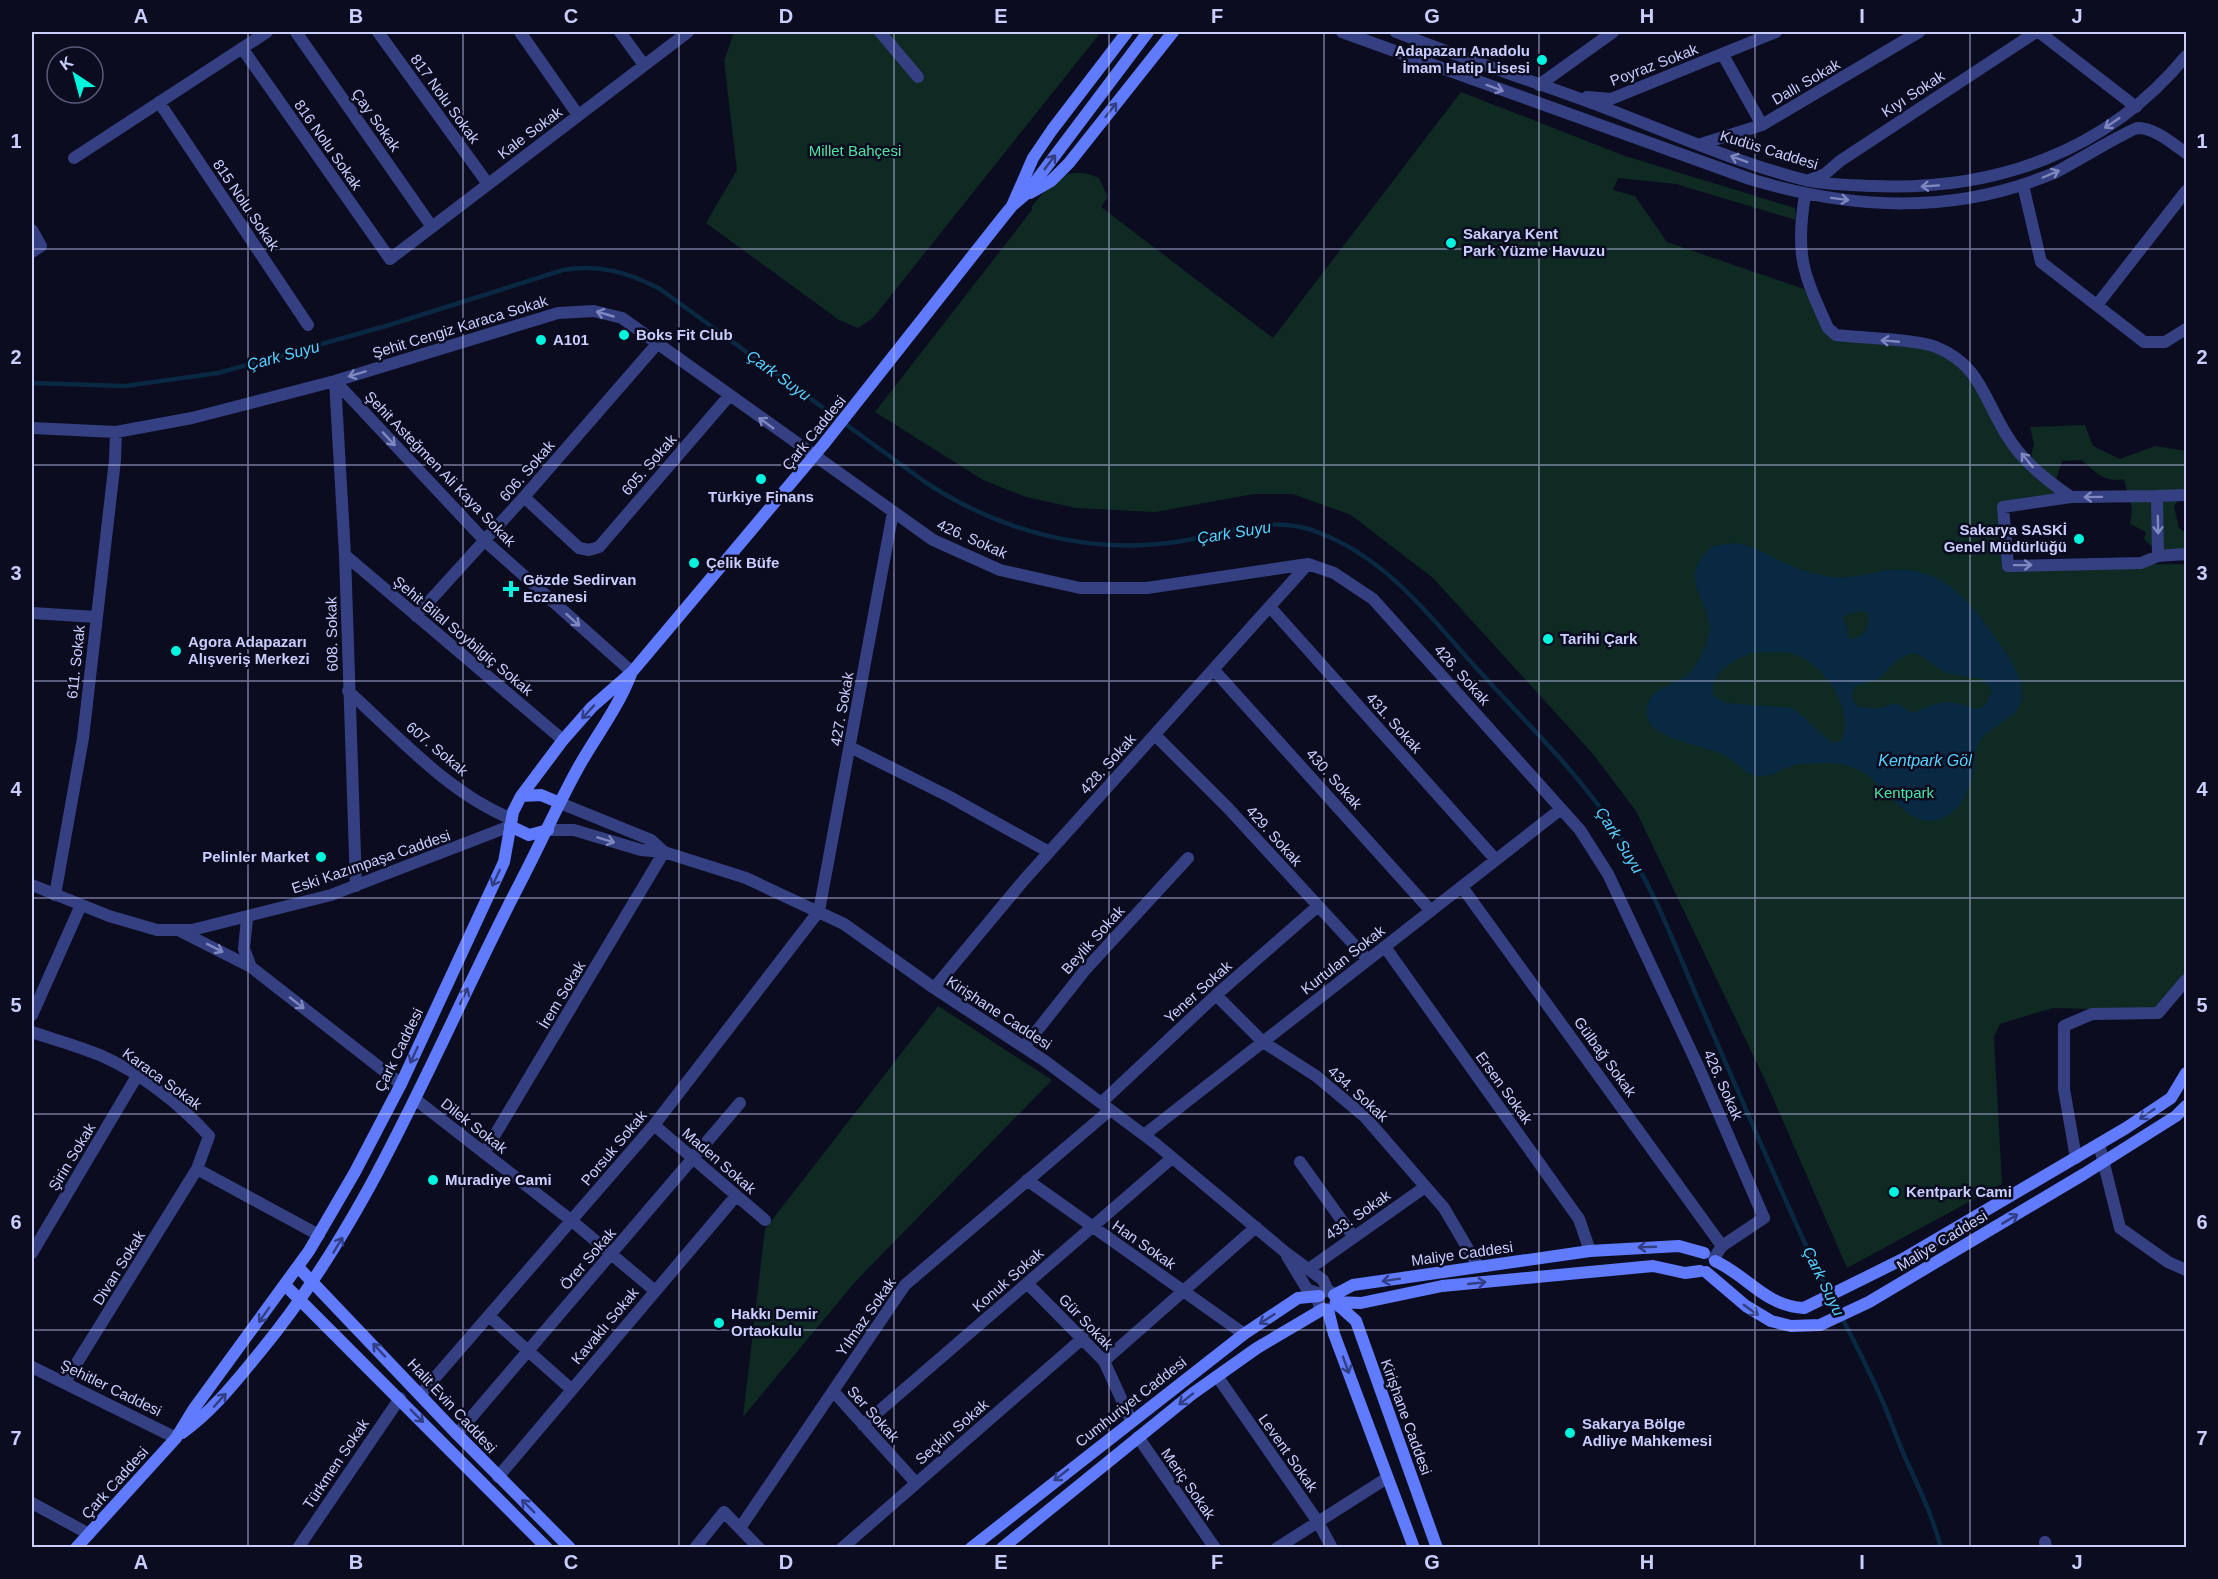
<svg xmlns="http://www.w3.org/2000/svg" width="2218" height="1579" viewBox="0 0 2218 1579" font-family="Helvetica,sans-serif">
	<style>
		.green { fill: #0e2a23 }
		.water { fill: #092841; fill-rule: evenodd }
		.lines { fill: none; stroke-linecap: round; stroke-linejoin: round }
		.stream { stroke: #092841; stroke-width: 4.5 }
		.pedestrian { stroke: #344081; stroke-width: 12 }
		.minor { stroke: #344081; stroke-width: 12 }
		.tertiary { stroke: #344081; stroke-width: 12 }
		.secondary { stroke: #617bff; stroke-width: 12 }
		.oneway { stroke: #7f87c0 }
		.oneway2 { stroke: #323e84 }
		.grid { fill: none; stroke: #caceff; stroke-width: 1.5; stroke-opacity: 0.55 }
		.poi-dot { fill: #00f5df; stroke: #0b0c1f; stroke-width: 2 }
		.labels { text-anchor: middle; stroke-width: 5; stroke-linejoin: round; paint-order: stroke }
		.poi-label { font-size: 15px; font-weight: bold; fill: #caceff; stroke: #0b0c1f; text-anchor: start }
		.street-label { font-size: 15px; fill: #caceff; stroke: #0b0c1f }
		.park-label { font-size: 15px; fill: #52e3a3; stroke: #0b0c1f }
		.water-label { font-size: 16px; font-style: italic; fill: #58d1ff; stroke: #0b0c1f }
		.neatline { fill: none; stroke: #caceff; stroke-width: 2 }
		.grid-label { font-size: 20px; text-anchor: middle; font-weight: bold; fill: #caceff }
	</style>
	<rect width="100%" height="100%" fill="#0b0c1f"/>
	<!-- green -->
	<path class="green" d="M734,32H1101L873,318L858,328L839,320L706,223L737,170L724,61Z
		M1461,92L1625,156L1795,208L1796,220L1676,184L1618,178L1613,190L1635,196L1667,242L1804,289L1828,328L1933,346L1960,359L2006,435L2030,460L2034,444L2030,427L2085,425L2093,446L2120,459L2155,446L2186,451V491L2174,506L2179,528L2186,533V562L2151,546L2144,539L2146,532L2130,524L2132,509L2124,479C2105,483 2096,473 2082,460L2062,461L2056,480L2071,497L2003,507L2009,566L2184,564L2186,617V980L2160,1011L2053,1008L2000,1024L1994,1037L2002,1184L1847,1268L1766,1082L1636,811L1593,754L1433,578L1351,515L1293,494H1254L1155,512L1076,508L1026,497L983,480L875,412L1032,210V206C1052,182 1066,163 1099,178L1108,197L1101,207L1273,338Z
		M938,1006L1052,1080L855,1282L743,1417L765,1229Z"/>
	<!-- water -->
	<path class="water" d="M1735,543C1755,545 1771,558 1789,565C1800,570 1812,573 1825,576C1846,580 1862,575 1882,571C1938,563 1964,594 1994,636C2005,651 2025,677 2022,698C2019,720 1990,724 1979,742C1974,750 1975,759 1974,768C1969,792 1958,819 1930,821C1909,823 1882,786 1867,775C1857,767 1845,764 1833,763C1820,763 1807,763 1795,765C1784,768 1772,776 1760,776C1746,777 1736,760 1724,755C1704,745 1650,739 1647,716C1643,688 1673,687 1688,674C1697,666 1703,653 1707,642C1721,604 1669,581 1713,546ZM1867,611C1871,624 1865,639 1850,639L1843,617L1851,613ZM1756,652C1769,653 1782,651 1794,654C1824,664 1856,710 1841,741L1832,743L1793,708L1726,703L1714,696C1707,672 1738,657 1756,652ZM1911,653L1918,654L1946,673L1983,679L1992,691C1981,722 1970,703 1949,702C1936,702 1925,709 1912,713L1896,703L1877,709L1858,707L1852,698L1854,686L1879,679L1898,659Z"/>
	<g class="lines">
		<!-- stream -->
		<path class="stream" d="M32,383L125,386L218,373L386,326L563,270C598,264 628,272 660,289L925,482C1001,532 1091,556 1182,541C1227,533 1272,514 1317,532C1384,557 1425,610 1471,662C1522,719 1578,771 1619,835C1654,888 1675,946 1700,1004C1736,1086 1771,1169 1808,1250C1830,1297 1856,1342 1877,1389C1889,1414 1897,1440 1908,1464C1921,1492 1933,1518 1941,1548"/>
		<!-- pedestrian -->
		<path class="pedestrian" d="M880,32L918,77"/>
		<!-- minor -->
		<path class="minor" d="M296,32L432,227
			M378,32L488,184
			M520,32L578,115
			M620,32L644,65
			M1342,32L1750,179C1852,210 1954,215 2054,173C2069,166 2129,129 2138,128C2155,128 2173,144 2186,153
			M1396,32C1464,59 1533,81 1600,106C1668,132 1735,162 1805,180C1826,185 1851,185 1873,186C1995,191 2107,152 2186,56
			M2039,32L2136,107
			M242,48L390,259L688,32
			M1723,55L1762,125
			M1539,85L1613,32
			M1587,97L1611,99L1776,32
			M159,102L308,325
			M1701,144L1762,125L1919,32
			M74,158L267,32
			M1809,180L1825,174L1840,161L2036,32
			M2023,185L2041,262L2144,342H2165L2186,329
			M1805,195C1795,255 1803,273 1828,328L1836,335C1859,338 1918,339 1936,347C1980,365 1983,397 2006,434C2022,461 2045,479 2071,497
			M32,230L41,246L32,252
			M2097,305L2186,191
			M335,381L345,555L356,886
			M335,381L485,541L632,672
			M32,428L116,432L192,418L335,381L558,313L594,311L622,318L933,540L1000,570L1080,588H1147L1308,564L1334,573L1373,599L1580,830L1608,874L1699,1068L1764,1218L1722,1246L1714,1258
			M2186,495L2157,496L2158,556L2186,554
			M2157,496L2071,497L2003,507L2008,566L2141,563L2158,556
			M524,497L579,548L589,550L599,547L729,396
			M345,555L563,740
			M1270,607L1496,860
			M32,613L96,617
			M416,616L524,497L657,344
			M1214,670L1431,911
			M348,691C398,736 449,794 512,819
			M1155,735L1228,808L1368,960
			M850,747L950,797L1049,852
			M560,803L651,840L664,852
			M548,830H574L641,850L664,852L746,878L844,924L934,988L1045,1061L1156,1144L1285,1252L1323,1280L1328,1291
			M1462,887L1722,1246
			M55,895L83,738L115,460L116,432
			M247,918L244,949L251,967
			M178,930L251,967L401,1084
			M1385,947L1579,1219L1590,1251
			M934,988L1024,880L1308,564
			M1216,995L1263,1042L1316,1076L1365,1117L1444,1208L1478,1266
			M32,1015L81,905
			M32,1032C55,1040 79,1046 102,1056C141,1073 181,1105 209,1136L197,1169L319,1235
			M1024,1047L1085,970L1188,858
			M415,1099L572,1221L654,1290
			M1101,1103L1216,995L1318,906
			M654,1125L765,1220
			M1144,1135L1561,809
			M2099,1144L2120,1228L2168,1262L2186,1270
			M484,1153L664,852
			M2076,1158L2064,1089V1026L2092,1014L2158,1013L2186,980
			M1300,1162L1353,1236
			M1027,1180L1244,1334
			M32,1253L137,1076
			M1287,1256L1307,1289L1320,1294
			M1309,1269L1425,1187
			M1027,1283L1104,1361L1131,1420
			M489,1316L571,1389
			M1104,1361L1256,1227
			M32,1367L176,1438
			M1217,1376L1318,1522L1332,1548
			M65,1382L197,1169
			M833,1391L916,1483
			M420,1395L654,1125L819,911L893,512
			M863,1425L1172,1158
			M457,1434L740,1103
			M1138,1437L1215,1548
			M498,1477L736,1196
			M32,1503L89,1534
			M740,1528L905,1285L1110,1110
			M2045,1542L2046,1548
			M298,1548L400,1398
			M695,1548L724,1512L759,1548
			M842,1548L1083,1338
			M1277,1548L1387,1478"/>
		<!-- tertiary -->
		<path class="tertiary" d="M32,885L109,916L157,930H192L331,895L510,826
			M1318 1300a9 9 0 1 1 18 0a9 9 0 1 1-18 0Z"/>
		<!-- secondary -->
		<path class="secondary" d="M1030,193L1051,181L1069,163L1173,32
			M1013,205L1026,194L1148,32
			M521,796L541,795L560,803
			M510,826L529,835L548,830
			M1715,1261C1748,1276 1765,1306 1804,1308L1903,1259L2126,1128L2171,1098L2186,1073
			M298,1267L457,1434L570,1548
			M1706,1272L1746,1306L1771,1321L1791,1326L1820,1325L1869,1302L2084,1174L2176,1116L2186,1106
			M285,1285L547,1548
			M1334,1295L1353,1285L1590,1251L1679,1246L1704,1253
			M1336,1302L1361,1303L1442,1286L1653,1266L1685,1273L1700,1271
			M1336,1303L1356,1321L1437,1548
			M1328,1310L1334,1334L1414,1548
			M182,1433C213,1411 236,1381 260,1352C374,1214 437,1043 519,885C539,847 557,806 578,768C596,736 618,708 631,674
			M76,1548L176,1438L193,1410L309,1251L355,1172L401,1084L504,862L513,812L521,796L563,740L592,707L632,672L823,445L1003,217L1012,206L1033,158L1052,130L1127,32
			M971,1548L1244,1334L1298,1298L1319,1296
			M1002,1548L1192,1394L1257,1348L1323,1309"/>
	</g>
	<!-- one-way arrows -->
	<defs><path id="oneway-shaft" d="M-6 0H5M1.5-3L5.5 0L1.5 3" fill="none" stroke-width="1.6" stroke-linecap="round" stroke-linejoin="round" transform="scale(1.5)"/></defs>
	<g class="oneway">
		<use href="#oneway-shaft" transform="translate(1495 88) rotate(20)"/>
		<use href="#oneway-shaft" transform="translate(2112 123) rotate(146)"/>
		<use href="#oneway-shaft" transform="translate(1739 159) rotate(-160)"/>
		<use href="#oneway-shaft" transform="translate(2051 174) rotate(-23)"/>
		<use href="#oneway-shaft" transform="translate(1930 186) rotate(176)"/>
		<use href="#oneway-shaft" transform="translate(1840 199) rotate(7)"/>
		<use href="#oneway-shaft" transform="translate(605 314) rotate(-164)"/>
		<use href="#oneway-shaft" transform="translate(1890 341) rotate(-175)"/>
		<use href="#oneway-shaft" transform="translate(357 374) rotate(163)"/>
		<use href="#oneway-shaft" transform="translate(766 423) rotate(-144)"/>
		<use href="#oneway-shaft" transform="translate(389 439) rotate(47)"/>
		<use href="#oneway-shaft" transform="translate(2027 460) rotate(-129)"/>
		<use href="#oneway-shaft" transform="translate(2093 497) rotate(179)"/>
		<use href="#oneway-shaft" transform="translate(2158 525) rotate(89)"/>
		<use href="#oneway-shaft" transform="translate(2023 565) rotate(-1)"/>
		<use href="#oneway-shaft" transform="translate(573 620) rotate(42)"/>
		<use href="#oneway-shaft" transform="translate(606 840) rotate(17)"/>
		<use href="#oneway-shaft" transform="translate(215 948) rotate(27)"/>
		<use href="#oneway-shaft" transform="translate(297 1003) rotate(38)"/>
	</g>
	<g class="oneway2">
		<use href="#oneway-shaft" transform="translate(1111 110) rotate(-52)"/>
		<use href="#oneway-shaft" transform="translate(1050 162) rotate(-53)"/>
		<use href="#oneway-shaft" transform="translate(588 712) rotate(133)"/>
		<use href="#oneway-shaft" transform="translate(496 878) rotate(115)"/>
		<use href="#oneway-shaft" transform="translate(464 996) rotate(-64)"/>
		<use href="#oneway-shaft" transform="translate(414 1055) rotate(115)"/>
		<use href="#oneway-shaft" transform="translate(2147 1114) rotate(146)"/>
		<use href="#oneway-shaft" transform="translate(2010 1219) rotate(-31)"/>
		<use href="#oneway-shaft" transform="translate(338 1245) rotate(-59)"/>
		<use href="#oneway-shaft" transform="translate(1647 1247) rotate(178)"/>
		<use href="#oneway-shaft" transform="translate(1391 1280) rotate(171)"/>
		<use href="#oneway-shaft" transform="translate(1477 1283) rotate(-6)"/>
		<use href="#oneway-shaft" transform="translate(1751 1310) rotate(36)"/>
		<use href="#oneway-shaft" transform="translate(264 1315) rotate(125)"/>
		<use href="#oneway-shaft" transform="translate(1267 1319) rotate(147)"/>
		<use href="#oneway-shaft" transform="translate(379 1350) rotate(-133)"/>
		<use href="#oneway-shaft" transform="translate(1346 1365) rotate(70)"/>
		<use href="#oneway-shaft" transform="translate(1186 1399) rotate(142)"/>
		<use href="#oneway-shaft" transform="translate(220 1400) rotate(-48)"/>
		<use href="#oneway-shaft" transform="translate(417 1416) rotate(45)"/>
		<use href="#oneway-shaft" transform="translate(1061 1475) rotate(142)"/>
		<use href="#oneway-shaft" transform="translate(528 1506) rotate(-135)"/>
	</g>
	<!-- grid -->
	<path class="grid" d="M248,32V1548M463,32V1548M679,32V1548M894,32V1548M1109,32V1548M1324,32V1548M1539,32V1548M1755,32V1548M1970,32V1548M32,249H2186M32,465H2186M32,681H2186M32,898H2186M32,1114H2186M32,1330H2186"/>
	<!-- markers -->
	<g class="poi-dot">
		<circle cx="1542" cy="60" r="6"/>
		<circle cx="1451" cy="243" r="6"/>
		<circle cx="624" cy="335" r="6"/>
		<circle cx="541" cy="340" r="6"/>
		<circle cx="761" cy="479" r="6"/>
		<circle cx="2079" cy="539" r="6"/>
		<circle cx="694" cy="563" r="6"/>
		<path d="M508 580h6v6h6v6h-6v6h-6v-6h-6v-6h6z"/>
		<circle cx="1548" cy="639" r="6"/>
		<circle cx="176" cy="651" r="6"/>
		<circle cx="321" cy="857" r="6"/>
		<circle cx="433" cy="1180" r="6"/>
		<circle cx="1894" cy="1192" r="6"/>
		<circle cx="719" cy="1323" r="6"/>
		<circle cx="1570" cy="1433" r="6"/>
	</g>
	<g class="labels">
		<!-- poi labels -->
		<g class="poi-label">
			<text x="1530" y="56" text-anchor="end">Adapazarı Anadolu<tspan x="1530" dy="17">İmam Hatip Lisesi</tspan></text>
			<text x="1463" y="239">Sakarya Kent<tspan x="1463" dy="17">Park Yüzme Havuzu</tspan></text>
			<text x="636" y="340">Boks Fit Club</text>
			<text x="553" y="345">A101</text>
			<text x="761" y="502" text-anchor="middle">Türkiye Finans</text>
			<text x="2067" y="535" text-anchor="end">Sakarya SASKİ<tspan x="2067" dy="17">Genel Müdürlüğü</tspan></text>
			<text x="706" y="568">Çelik Büfe</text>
			<text x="523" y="585">Gözde Sedirvan<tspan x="523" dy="17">Eczanesi</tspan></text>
			<text x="1560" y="644">Tarihi Çark</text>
			<text x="188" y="647">Agora Adapazarı<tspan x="188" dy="17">Alışveriş Merkezi</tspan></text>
			<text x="309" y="862" text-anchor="end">Pelinler Market</text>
			<text x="445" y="1185">Muradiye Cami</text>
			<text x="1906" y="1197">Kentpark Cami</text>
			<text x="731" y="1319">Hakkı Demir<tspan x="731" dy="17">Ortaokulu</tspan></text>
			<text x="1582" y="1429">Sakarya Bölge<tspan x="1582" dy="17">Adliye Mahkemesi</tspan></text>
		</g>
		<!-- street labels -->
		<g class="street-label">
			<text transform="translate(1654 65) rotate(-21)" y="5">Poyraz Sokak</text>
			<text transform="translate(1806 82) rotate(-30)" y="5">Dallı Sokak</text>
			<text transform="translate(1913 94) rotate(-33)" y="5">Kıyı Sokak</text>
			<text transform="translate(445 99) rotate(54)" y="5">817 Nolu Sokak</text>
			<text transform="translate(376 120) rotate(55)" y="5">Çay Sokak</text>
			<text transform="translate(530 133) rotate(-37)" y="5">Kale Sokak</text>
			<text transform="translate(328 145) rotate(55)" y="5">816 Nolu Sokak</text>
			<text transform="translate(1769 150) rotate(17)" y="5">Kudüs Caddesi</text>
			<text transform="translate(246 205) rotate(56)" y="5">815 Nolu Sokak</text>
			<text transform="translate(460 327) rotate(-17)" y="5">Şehit Cengiz Karaca Sokak</text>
			<text transform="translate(814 433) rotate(-51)" y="5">Çark Caddesi</text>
			<text transform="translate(649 465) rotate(-49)" y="5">605. Sokak</text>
			<text transform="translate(440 469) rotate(46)" y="5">Şehit Asteğmen Ali Kaya Sokak</text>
			<text transform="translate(527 471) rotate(-49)" y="5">606. Sokak</text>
			<text transform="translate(972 539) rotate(24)" y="5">426. Sokak</text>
			<text transform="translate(332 634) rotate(-91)" y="5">608. Sokak</text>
			<text transform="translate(463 636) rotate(40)" y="5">Şehit Bilal Soybilgiç Sokak</text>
			<text transform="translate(76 662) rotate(-84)" y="5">611. Sokak</text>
			<text transform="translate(1462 675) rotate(48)" y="5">426. Sokak</text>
			<text transform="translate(842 709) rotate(-80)" y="5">427. Sokak</text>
			<text transform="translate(1394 723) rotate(48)" y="5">431. Sokak</text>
			<text transform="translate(437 749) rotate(40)" y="5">607. Sokak</text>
			<text transform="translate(1108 764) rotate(-48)" y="5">428. Sokak</text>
			<text transform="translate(1334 779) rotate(48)" y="5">430. Sokak</text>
			<text transform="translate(1274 836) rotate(48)" y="5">429. Sokak</text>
			<text transform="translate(371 862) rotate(-19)" y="5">Eski Kazımpaşa Caddesi</text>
			<text transform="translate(1093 940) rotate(-48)" y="5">Beylik Sokak</text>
			<text transform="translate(1343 960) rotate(-38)" y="5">Kurtulan Sokak</text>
			<text transform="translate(1198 992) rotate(-42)" y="5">Yener Sokak</text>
			<text transform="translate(562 995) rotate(-59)" y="5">İrem Sokak</text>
			<text transform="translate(999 1013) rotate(33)" y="5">Kirişhane Caddesi</text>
			<text transform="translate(399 1050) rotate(-64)" y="5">Çark Caddesi</text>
			<text transform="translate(1605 1057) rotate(54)" y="5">Gülbağ Sokak</text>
			<text transform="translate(162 1079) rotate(36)" y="5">Karaca Sokak</text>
			<text transform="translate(1723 1085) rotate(66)" y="5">426. Sokak</text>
			<text transform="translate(1504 1088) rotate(54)" y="5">Ersen Sokak</text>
			<text transform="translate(1358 1094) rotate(42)" y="5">434. Sokak</text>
			<text transform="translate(474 1126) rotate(38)" y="5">Dilek Sokak</text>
			<text transform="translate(614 1148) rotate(-50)" y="5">Porsuk Sokak</text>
			<text transform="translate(72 1157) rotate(-59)" y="5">Şirin Sokak</text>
			<text transform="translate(719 1161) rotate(41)" y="5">Maden Sokak</text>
			<text transform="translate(1358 1215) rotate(-35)" y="5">433. Sokak</text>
			<text transform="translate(1942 1241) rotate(-31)" y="5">Maliye Caddesi</text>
			<text transform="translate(1144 1245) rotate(35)" y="5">Han Sokak</text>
			<text transform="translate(1462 1254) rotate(-8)" y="5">Maliye Caddesi</text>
			<text transform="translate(588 1259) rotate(-49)" y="5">Örer Sokak</text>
			<text transform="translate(119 1268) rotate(-58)" y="5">Divan Sokak</text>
			<text transform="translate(1008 1280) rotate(-41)" y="5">Konuk Sokak</text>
			<text transform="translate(866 1317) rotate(-55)" y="5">Yılmaz Sokak</text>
			<text transform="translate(1086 1322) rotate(46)" y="5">Gür Sokak</text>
			<text transform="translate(605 1326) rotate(-50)" y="5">Kavaklı Sokak</text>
			<text transform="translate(111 1388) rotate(26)" y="5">Şehitler Caddesi</text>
			<text transform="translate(1131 1402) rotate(-38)" y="5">Cumhuriyet Caddesi</text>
			<text transform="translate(452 1406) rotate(47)" y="5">Halit Evin Caddesi</text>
			<text transform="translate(873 1414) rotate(48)" y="5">Ser Sokak</text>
			<text transform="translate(1406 1417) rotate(70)" y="5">Kirişhane Caddesi</text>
			<text transform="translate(952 1432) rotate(-41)" y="5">Seçkin Sokak</text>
			<text transform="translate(1288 1453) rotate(55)" y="5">Levent Sokak</text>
			<text transform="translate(336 1464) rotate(-56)" y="5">Türkmen Sokak</text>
			<text transform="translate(115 1483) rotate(-48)" y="5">Çark Caddesi</text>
			<text transform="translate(1188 1484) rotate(55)" y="5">Meriç Sokak</text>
		</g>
		<!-- park labels -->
		<g class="park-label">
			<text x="855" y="156">Millet Bahçesi</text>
			<text x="1904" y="798">Kentpark</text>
		</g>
		<!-- water labels -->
		<g class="water-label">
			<text transform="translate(283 355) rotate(-15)" y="6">Çark Suyu</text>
			<text transform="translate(779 375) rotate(36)" y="6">Çark Suyu</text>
			<text transform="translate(1234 532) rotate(-9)" y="6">Çark Suyu</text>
			<text x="1925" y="766">Kentpark Göl</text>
			<text transform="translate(1620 840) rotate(58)" y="6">Çark Suyu</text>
			<text transform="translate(1824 1281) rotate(64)" y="6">Çark Suyu</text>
		</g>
	</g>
	<!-- border -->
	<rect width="2218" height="1579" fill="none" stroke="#0b0c1f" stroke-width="66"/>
	<!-- north arrow -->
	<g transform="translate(75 75) rotate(324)"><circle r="28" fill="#0b0c1f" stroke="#575a79" stroke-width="1.5"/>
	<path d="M0-4.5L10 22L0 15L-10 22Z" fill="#00f5df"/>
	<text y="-9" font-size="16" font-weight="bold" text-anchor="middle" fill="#caceff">K</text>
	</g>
	<rect x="33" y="33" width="2152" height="1513" class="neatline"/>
	<g class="grid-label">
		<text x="141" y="23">A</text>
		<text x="356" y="23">B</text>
		<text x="571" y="23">C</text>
		<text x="786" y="23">D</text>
		<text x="1001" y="23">E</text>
		<text x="1217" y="23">F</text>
		<text x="1432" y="23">G</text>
		<text x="1647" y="23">H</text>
		<text x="1862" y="23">I</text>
		<text x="2077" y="23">J</text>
		<text x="16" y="148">1</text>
		<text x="2202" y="148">1</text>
		<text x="16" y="364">2</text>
		<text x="2202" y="364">2</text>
		<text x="16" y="580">3</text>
		<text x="2202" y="580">3</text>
		<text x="16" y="796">4</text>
		<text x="2202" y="796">4</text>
		<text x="16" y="1012">5</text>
		<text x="2202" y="1012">5</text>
		<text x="16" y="1229">6</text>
		<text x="2202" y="1229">6</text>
		<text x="16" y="1445">7</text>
		<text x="2202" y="1445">7</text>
		<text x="141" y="1569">A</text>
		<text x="356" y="1569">B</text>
		<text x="571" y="1569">C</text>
		<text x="786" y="1569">D</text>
		<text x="1001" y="1569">E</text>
		<text x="1217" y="1569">F</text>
		<text x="1432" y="1569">G</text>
		<text x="1647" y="1569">H</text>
		<text x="1862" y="1569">I</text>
		<text x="2077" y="1569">J</text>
	</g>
</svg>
